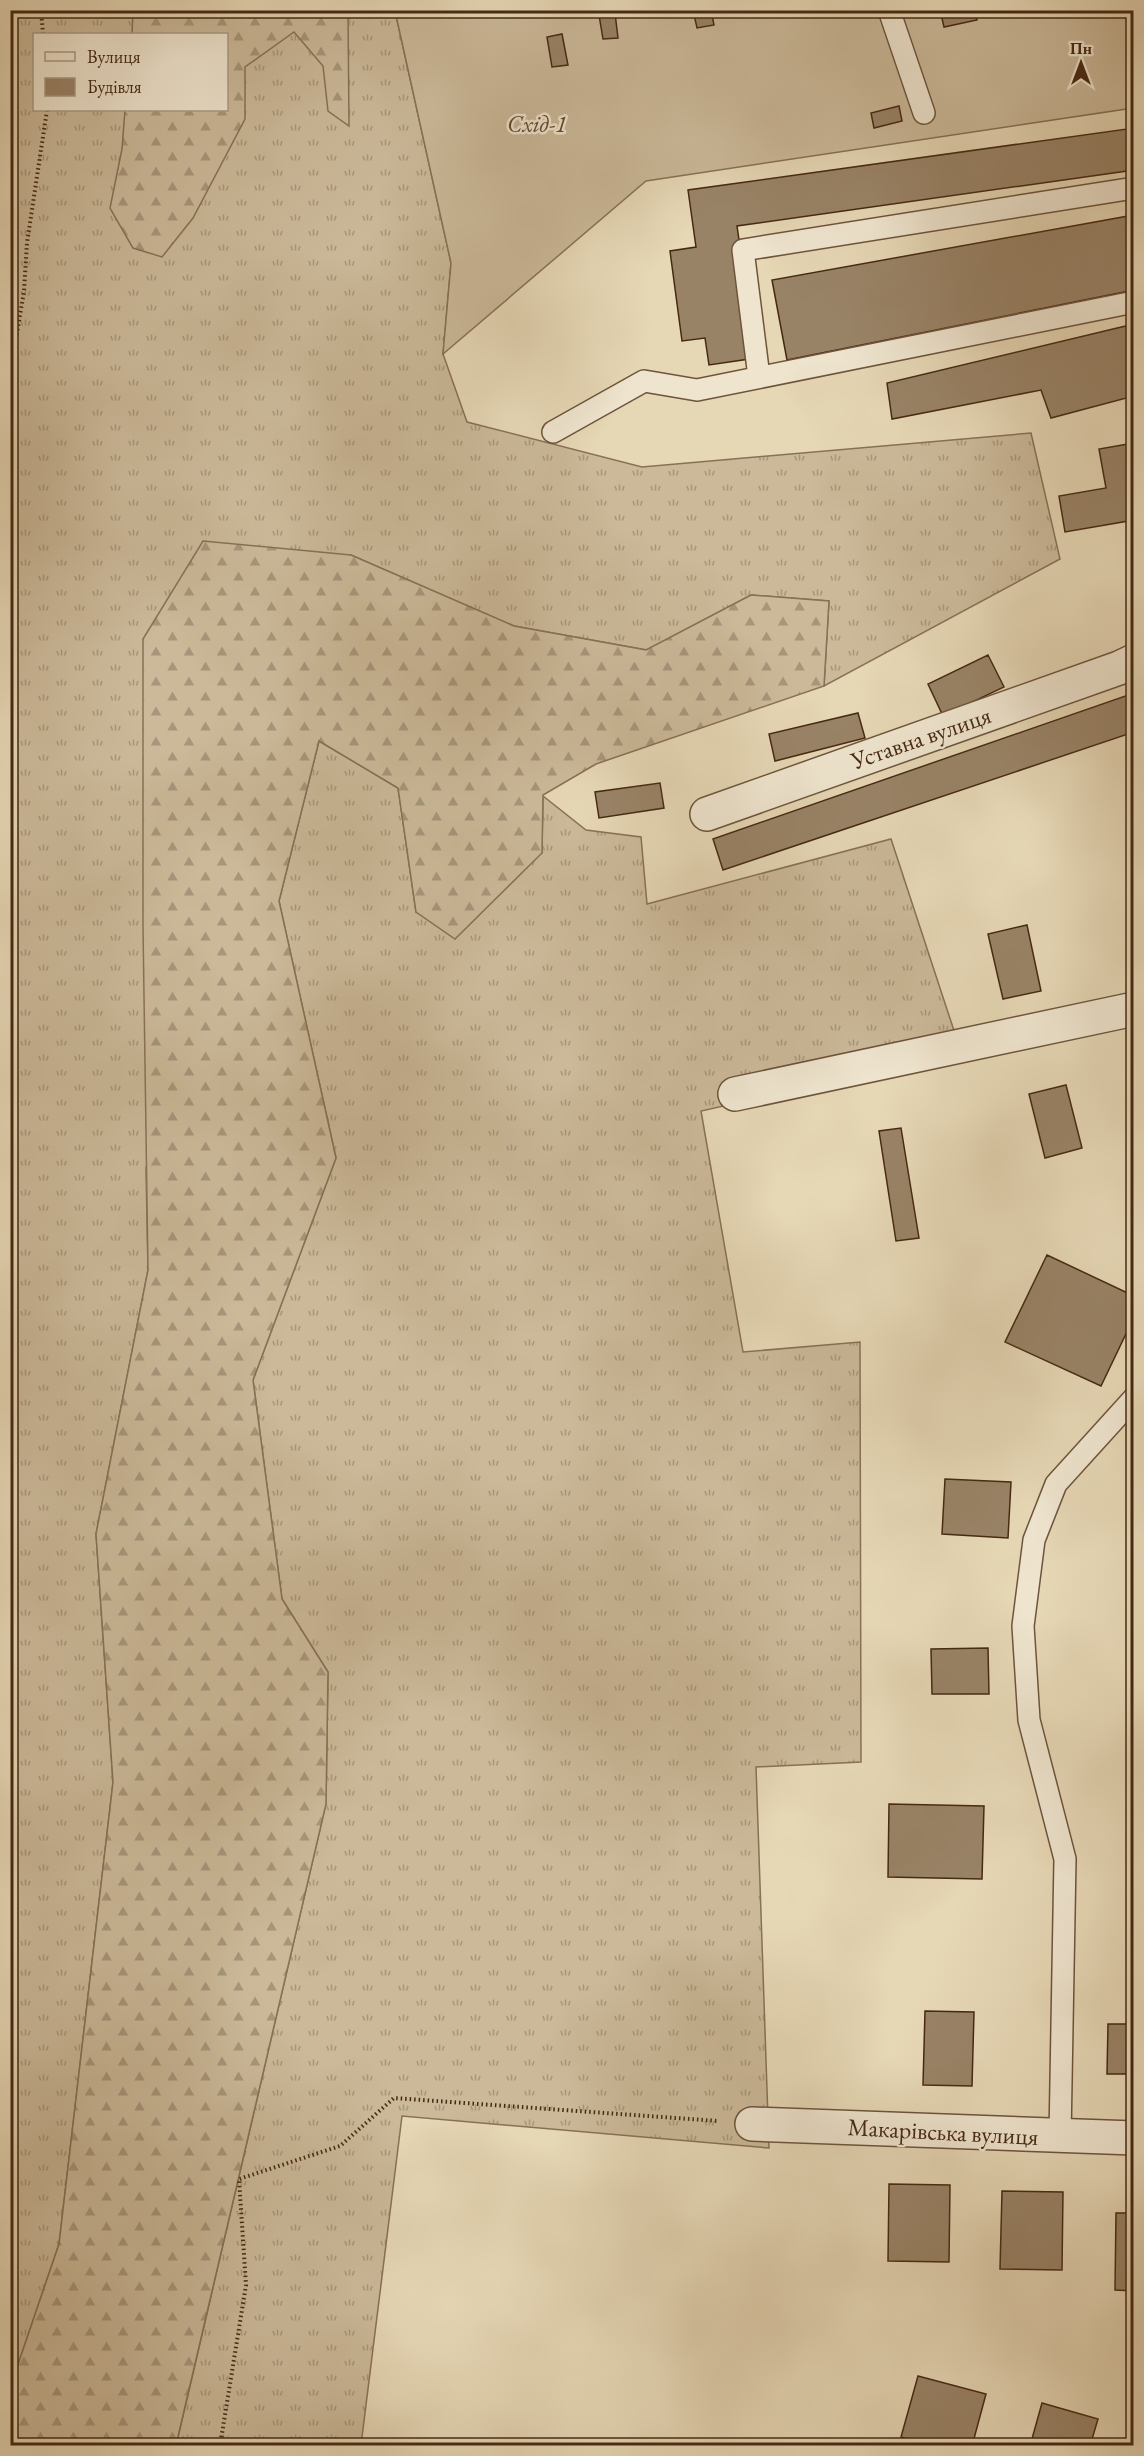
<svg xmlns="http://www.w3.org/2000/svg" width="1144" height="2456" viewBox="0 0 1144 2456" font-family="'EB Garamond',serif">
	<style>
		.grass { fill: url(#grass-tufts); stroke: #887156; stroke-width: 1.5; fill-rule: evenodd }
		.forest { fill: url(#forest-firs); stroke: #887156; stroke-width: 1.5 }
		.garden { fill: #cbb999; stroke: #887156; stroke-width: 1.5 }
		.building { fill: #998367; stroke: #462913; stroke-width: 1.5 }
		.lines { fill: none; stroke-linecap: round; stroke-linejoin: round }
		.service-casing { stroke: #6e543c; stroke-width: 24 }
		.minor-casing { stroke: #6e543c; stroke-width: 36 }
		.path { stroke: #462913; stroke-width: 4; stroke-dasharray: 1.5 3; stroke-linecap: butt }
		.service { stroke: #efe5cf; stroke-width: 21 }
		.minor { stroke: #efe5cf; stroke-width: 33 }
		.labels { text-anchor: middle; stroke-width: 5; stroke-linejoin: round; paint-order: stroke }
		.park-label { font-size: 24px; font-style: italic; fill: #61462e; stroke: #efe5cf }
		.street-label { font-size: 24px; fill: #462913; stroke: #efe5cf }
	</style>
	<defs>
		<pattern id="grass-tufts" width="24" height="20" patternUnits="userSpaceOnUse" patternTransform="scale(1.5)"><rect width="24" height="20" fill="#cbb999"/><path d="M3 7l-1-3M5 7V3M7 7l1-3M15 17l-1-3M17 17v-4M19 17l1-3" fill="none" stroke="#a7967c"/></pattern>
		<pattern id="forest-firs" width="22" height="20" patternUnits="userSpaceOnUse" patternTransform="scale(1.5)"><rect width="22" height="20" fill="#cbb999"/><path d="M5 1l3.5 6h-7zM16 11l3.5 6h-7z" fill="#a7967c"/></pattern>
	</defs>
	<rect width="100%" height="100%" fill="#e6d7b5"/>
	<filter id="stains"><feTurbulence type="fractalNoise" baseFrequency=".00333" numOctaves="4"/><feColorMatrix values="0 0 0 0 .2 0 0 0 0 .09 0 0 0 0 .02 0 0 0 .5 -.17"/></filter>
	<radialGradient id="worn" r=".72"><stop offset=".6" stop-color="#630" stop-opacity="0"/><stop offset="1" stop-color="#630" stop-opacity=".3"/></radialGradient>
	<!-- grass -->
	<path class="grass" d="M11,11H395L451,263L443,354L467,422L642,467L1031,433L1060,559L824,686L829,601L751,595L647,650L514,626L351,555L146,1168L148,1270L96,1534L113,1782L59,2244L11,2385ZM34,34H226V110H34Z
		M319,741L398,788L416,912L542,853L543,796L586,830L641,837L647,904L891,839L961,1052L701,1111L743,1352L860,1342L861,1762L756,1767L769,2148L402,2116L361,2445L176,2446L326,1804L328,1672L282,1599L253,1380L336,1158L279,901Z"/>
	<!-- forest -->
	<path class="forest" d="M133,11L348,12L349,126L328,111L323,66L294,32L245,67V119L193,218L162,257L133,248L110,208L122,149L125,110H226V34H132Z
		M203,541L351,555L514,626L646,650L751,595L829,601L824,686L596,764L543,795L542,853L455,939L416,912L398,788L319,741L279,901L336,1158L253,1380L282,1599L328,1672L326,1804L176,2445H11V2385L59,2244L113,1782L96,1534L148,1270L143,927V639Z"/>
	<!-- garden -->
	<path class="garden" d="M395,11H1133V108L646,181L443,354L451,263Z"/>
	<!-- building -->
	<path class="building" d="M693,10H711L714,25L697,28Z
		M940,10H975L977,20L944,27Z
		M615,13L618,38L603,39L599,15Z
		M562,34L568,65L552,67L547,37Z
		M899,106L902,121L874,128L871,113Z
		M1134,128V170L737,226L756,358L709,365L705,338L682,341L670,251L696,247L688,190Z
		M1134,215V290L787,360L772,280Z
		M1134,324V396L1051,418L1041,390L892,419L887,383Z
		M1134,443V520L1065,532L1059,496L1106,488L1099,449Z
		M988,655L1004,687L943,716L928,684Z
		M1134,693V732L723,870L713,839Z
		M858,713L865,738L775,761L769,734Z
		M660,783L664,808L599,818L595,792Z
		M1027,925L1041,991L1003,999L988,934Z
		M1066,1085L1082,1148L1045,1158L1029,1094Z
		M901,1128L919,1238L896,1241L879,1131Z
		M1047,1255L1134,1296V1317L1101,1386L1005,1342Z
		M945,1479L1011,1482L1008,1538L942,1534Z
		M988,1648L989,1694H932L931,1649Z
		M889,1804L984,1806L982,1879L888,1877Z
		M925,2011L974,2012L972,2086L923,2085Z
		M1108,2024H1134V2074H1107Z
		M889,2184L950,2185L949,2262L888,2261Z
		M1002,2191L1063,2192L1062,2270L1000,2269Z
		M1116,2213H1134V2291L1115,2290Z
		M918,2376L986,2394L972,2446H931L901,2437Z
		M1042,2403L1098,2419L1090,2446H1030Z"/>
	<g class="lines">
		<!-- service casing -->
		<g class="service-casing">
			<path id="service" d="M889,10L924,113
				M1133,10L1134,11
				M759,377L743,250L1134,188
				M553,432L644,381L697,390L1134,302
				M1060,2137L1065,1859L1029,1720L1023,1626L1034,1540L1056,1484L1134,1398"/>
		</g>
		<!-- minor casing -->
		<g class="minor-casing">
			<path id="minor" d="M707,814L1119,668L1134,661
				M735,1094L1134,1009
				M752,2124L1134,2138"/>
		</g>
		<!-- path -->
		<path class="path" d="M41,10L43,34
			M10,328L16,339L10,364
			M16,339L24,291L27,243L47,110
			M220,2446L246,2285L239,2179L340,2146L394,2098L718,2121"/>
		<!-- service -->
		<use href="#service" class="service"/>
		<!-- minor -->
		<use href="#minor" class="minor"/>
	</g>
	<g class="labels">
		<!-- park labels -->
		<g class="park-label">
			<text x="537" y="132">Схід-1</text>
		</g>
		<!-- street labels -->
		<g class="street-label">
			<text transform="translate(921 738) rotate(-19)" y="8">Уставна вулиця</text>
			<text transform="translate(943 2132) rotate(3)" y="8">Макарівська вулиця</text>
		</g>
	</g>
	<!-- margin -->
	<rect width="1144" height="2456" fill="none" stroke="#e6d7b5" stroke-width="36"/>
	<rect x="12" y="12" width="1120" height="2432" fill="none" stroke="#462913" stroke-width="3"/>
	<rect x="18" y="18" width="1108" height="2420" fill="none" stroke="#462913" stroke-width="1.5"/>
	<!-- legend -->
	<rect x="33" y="33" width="195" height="78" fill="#efe5cf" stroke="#ab9a84" stroke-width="1.5"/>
	<rect x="45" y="52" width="30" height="9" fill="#efe5cf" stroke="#ab9a84" stroke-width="1.5"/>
	<text x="87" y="63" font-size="18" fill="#462913">Вулиця</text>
	<rect x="45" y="78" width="30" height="18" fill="#998367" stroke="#ab9a84" stroke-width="1.5"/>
	<text x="87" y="93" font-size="18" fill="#462913">Будівля</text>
	<!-- north arrow -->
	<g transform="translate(1081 63)" stroke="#efe5cf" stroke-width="4.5" paint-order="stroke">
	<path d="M0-4.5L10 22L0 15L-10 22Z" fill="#462913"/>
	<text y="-9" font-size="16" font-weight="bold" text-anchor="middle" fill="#462913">Пн</text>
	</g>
	<rect width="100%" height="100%" filter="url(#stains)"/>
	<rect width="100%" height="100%" fill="url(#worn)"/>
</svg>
